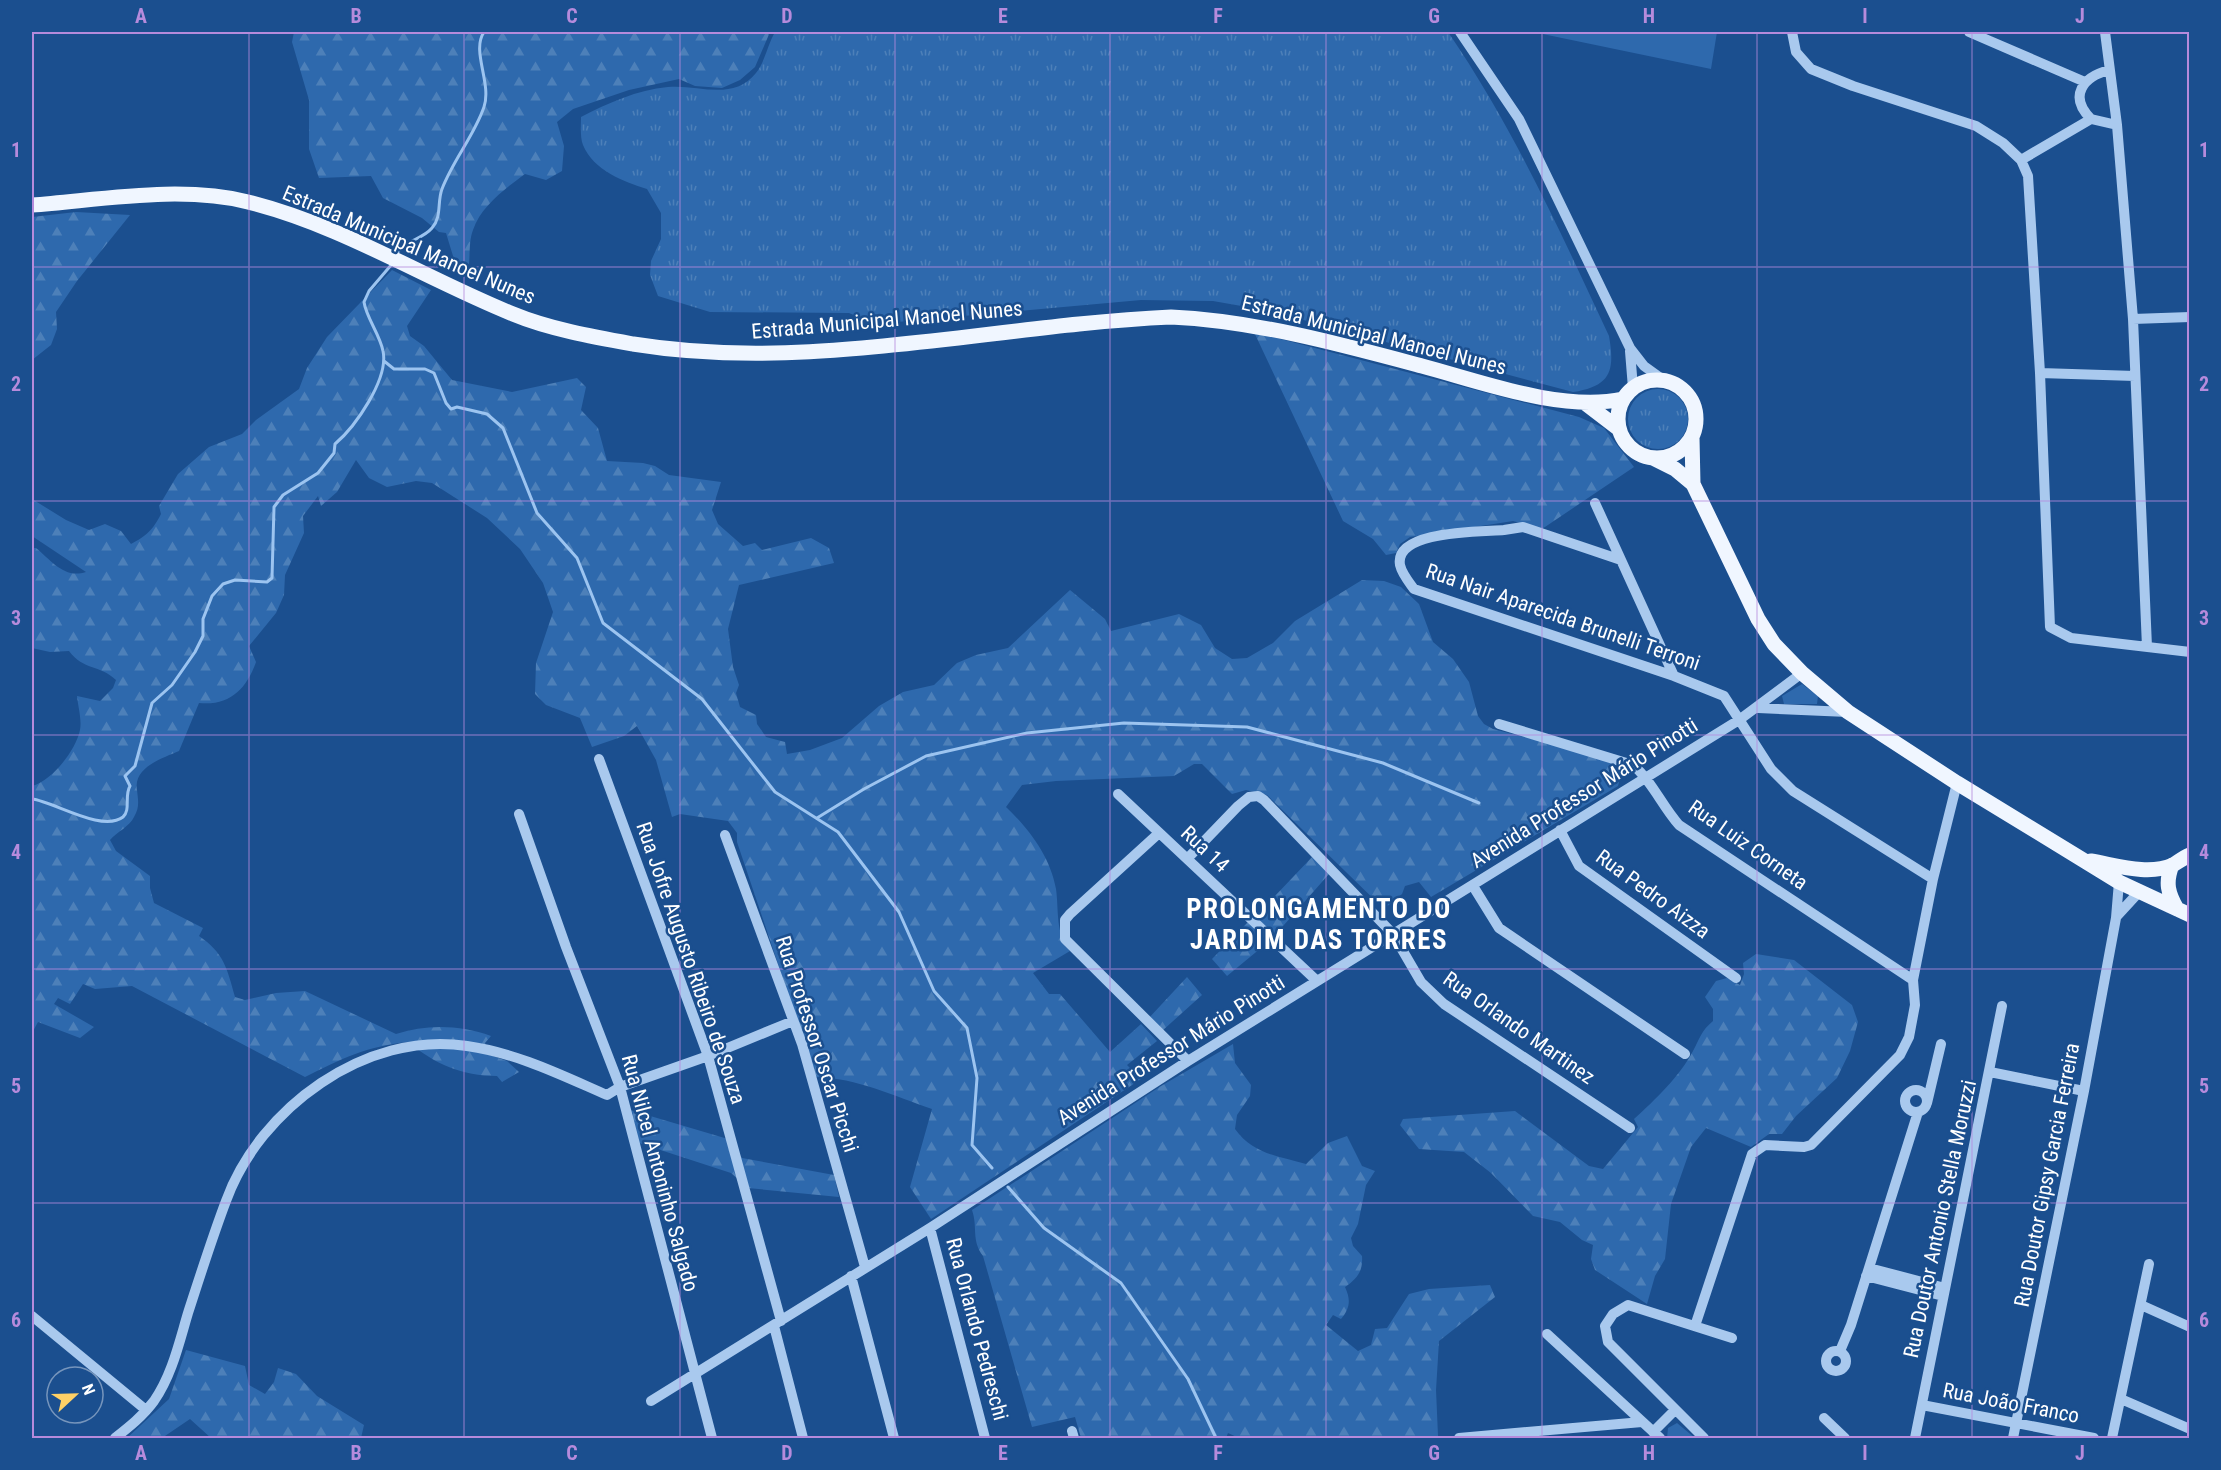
<svg xmlns="http://www.w3.org/2000/svg" width="2221" height="1470" viewBox="0 0 2221 1470" font-family="'Roboto Condensed',sans-serif">
	<style>
		.grass { fill: url(#grass-tufts) }
		.forest { fill: url(#forest-firs) }
		.park { fill: #2e69ad }
		.lines { fill: none; stroke-linecap: round; stroke-linejoin: round }
		.stream { stroke: #9cc4f0; stroke-width: 3 }
		.minor { stroke: #a9c9ee; stroke-width: 10 }
		.major { stroke: #f0f6ff; stroke-width: 15 }
		.grid { fill: none; stroke: #b68bdc; stroke-width: 1.5; stroke-opacity: 0.55 }
		.labels { text-anchor: middle; stroke-width: 5; stroke-linejoin: round; paint-order: stroke }
		.street-label { font-size: 21px; fill: #fff; stroke: #1b4f8f }
		.district-label { font-size: 27px; font-weight: bold; letter-spacing: 1.5px; fill: #fff; stroke: #1b4f8f }
		.neatline { fill: none; stroke: #b68bdc; stroke-width: 2 }
		.grid-label { font-size: 20px; text-anchor: middle; font-weight: bold; fill: #b68bdc }
	</style>
	<defs>
		<pattern id="grass-tufts" width="24" height="20" patternUnits="userSpaceOnUse" patternTransform="scale(1.5)"><rect width="24" height="20" fill="#2e69ad"/><path d="M3 7l-1-3M5 7V3M7 7l1-3M15 17l-1-3M17 17v-4M19 17l1-3" fill="none" stroke="#4d80b9"/></pattern>
		<pattern id="forest-firs" width="22" height="20" patternUnits="userSpaceOnUse" patternTransform="scale(1.5)"><rect width="22" height="20" fill="#2e69ad"/><path d="M5 1l3.5 6h-7zM16 11l3.5 6h-7z" fill="#4d80b9"/></pattern>
	</defs>
	<rect width="100%" height="100%" fill="#1b4f8f"/>
	<!-- grass -->
	<path class="grass" d="M775,32H1448C1513,127 1560,231 1609,336C1615,371 1611,386 1573,392L1270,311L1213,301L1141,300L875,324L849,313L710,312L658,296L650,275L651,261L661,239V213L647,189C623,181 594,171 583,145C580,138 581,125 581,117C608,103 637,90 668,87C698,84 733,102 756,73C764,64 768,44 775,32Z
		M1628 419a30 30 0 1 1 60 0a30 30 0 1 1-60 0Z"/>
	<!-- forest -->
	<path class="forest" d="M294,32H770L755,67L740,80L722,88L695,86L679,79L629,90L573,109L557,122L564,146L562,171L546,180L525,174C506,188 481,206 473,230C469,240 470,254 469,264L457,269L446,233L439,232L422,218L383,198L371,176L319,178L309,149V100L292,42Z
		M76,212L130,215L77,281L56,312L57,329L51,345L32,360V217Z
		M392,270L431,290L407,326L410,336L424,346L452,380L512,392L577,378L586,387L581,410L598,428L607,461L643,463L655,466L669,475L721,482L712,510L718,524L743,546L755,543L762,550L811,538L829,548L834,563L739,585L728,629L733,667L739,685L736,693L740,707L756,715L757,724L766,737L785,742L787,754L810,750L842,738L879,706L903,692L934,685L957,663L976,655L1008,648L1070,590L1105,619L1111,631L1179,614L1201,625L1215,648L1232,659L1247,658L1273,643L1295,621L1362,580L1384,581L1401,587L1419,604L1433,642L1453,659L1469,682L1478,716L1484,724L1493,729L1601,757C1614,764 1623,770 1618,786L1431,897L1419,882L1405,886L1402,894L1384,909L1267,795L1246,790L1232,794L1202,764H1194L1174,776L1056,781L1022,785L1006,807C1029,829 1050,856 1056,889C1059,911 1055,933 1070,951L1033,973L1049,994H1060L1110,1052L1141,1024L1157,1041L1127,1065L1141,1079L931,1219L910,1187L932,1109C894,1096 857,1078 816,1077L737,842V833L728,821L680,814L672,817L656,760L637,726L624,736L592,747L580,718L546,705L535,694L536,663L553,612L543,583L520,549L487,518L432,483L416,481L387,487L369,478L356,460L337,492L321,506L318,496L303,516L304,533L285,575L284,595L276,613L249,646L256,662C246,690 229,706 199,703L179,751C163,758 133,767 137,790C138,800 140,807 134,817C130,826 117,832 110,840L116,851L150,876V888L154,903L203,928L199,936C224,953 227,968 235,997L245,1000L276,993L305,991L396,1034C427,1024 460,1025 491,1036L485,1043L490,1055L507,1061L519,1072L502,1082L497,1076C462,1076 435,1064 408,1042C367,1046 341,1059 305,1077L132,986L95,989L83,984L70,1004L58,998L54,1004L94,1027L80,1038L38,1022L32,1033V786C52,781 76,750 80,730C82,720 78,706 77,696L100,701L113,688L116,680C99,664 84,671 69,651L50,652L32,648V548H36C52,561 64,579 86,572L32,536V499L66,520L89,530L105,524L121,531L131,544C146,536 153,530 161,514L159,506L178,474L209,447L242,434L256,420L299,389L307,368L327,337Z
		M1254,332L1579,417L1604,428L1634,467L1542,529L1513,521L1410,537L1400,544L1396,553L1386,555L1373,539L1343,521Z
		M1313,856L1329,874L1276,934L1255,917Z
		M1248,922L1267,943L1227,976L1212,959Z
		M1756,954L1794,960L1852,1005L1858,1022L1850,1051L1837,1078L1796,1116L1782,1134H1769L1751,1147L1706,1128L1691,1147L1671,1204L1665,1259L1655,1276L1647,1304L1595,1270L1591,1259L1593,1245L1582,1240L1560,1222L1533,1216L1491,1173L1464,1152L1419,1149L1400,1125L1403,1119L1515,1111L1589,1166L1603,1169L1638,1127L1634,1119C1655,1100 1680,1076 1693,1051C1700,1038 1701,1031 1713,1021V1009L1705,997L1716,981L1727,978L1740,985L1744,974L1743,963Z
		M1187,977L1202,995L1162,1031L1148,1019Z
		M1233,1044L1235,1063L1251,1085L1250,1096L1237,1115L1235,1129C1253,1154 1278,1156 1306,1164L1328,1143L1347,1136L1362,1166L1375,1171L1366,1185L1358,1224L1351,1238L1353,1246L1362,1256C1363,1271 1358,1278 1345,1287C1351,1300 1350,1308 1341,1319L1333,1315L1326,1325L1358,1351L1371,1345L1375,1329L1387,1328L1409,1294L1429,1289L1490,1285L1495,1297L1439,1341L1436,1390L1438,1436L1451,1438H1239L1228,1433L1226,1438H1081L1075,1417L1032,1427L983,1256C971,1240 978,1227 972,1210L1161,1086Z
		M630,1110L728,1139L742,1158L834,1175L839,1197L748,1188L731,1173L639,1143Z
		M186,1350L245,1366L249,1385L265,1394L274,1382L278,1368L296,1374L317,1396L364,1425L361,1438H211L190,1419L162,1438H127L169,1399Z"/>
	<!-- park -->
	<path class="park" d="M1533,32H1717L1711,69Z
		M1802,684L1818,696L1817,704H1784L1782,696Z
		M1677,1423L1695,1438H1667L1668,1428Z"/>
	<g class="lines">
		<!-- stream -->
		<path class="stream" d="M396,255C404,240 422,240 432,228C442,217 437,202 442,189C453,160 474,136 484,107C492,83 471,51 484,32
			M384,361L394,369H425L434,373L446,403L451,409L457,407L487,414L503,428L537,513L577,558L603,623L702,699L775,792L838,832L899,912L934,991L967,1028L977,1078L972,1145L992,1168
			M32,799C53,801 102,833 123,817C131,810 124,796 130,786L125,776L135,766L152,703L172,685L195,652L203,636V619L212,596L223,584L235,580L267,582L272,578L274,507L283,495L318,473L334,453L335,444C355,427 389,379 383,351C380,335 366,317 364,302L369,291L392,264
			M817,818L864,789L926,756L1027,733L1124,723L1247,727L1383,763L1479,803
			M1008,1187L1044,1228L1121,1283L1188,1379L1216,1438"/>
		<!-- minor -->
		<path class="minor" d="M1460,32L1519,119L1630,348L1644,366L1662,379
			M1792,32L1796,52L1811,69L1853,86L1976,126L2003,143L2021,160L2028,176L2040,373L2050,627L2071,638L2190,652
			M1969,32L2085,82
			M2105,32L2117,125L2133,319L2147,647
			M2109,70C2083,77 2068,96 2091,119L2117,125
			M2021,160L2091,119
			M2133,319L2190,317
			M1630,351L1633,388
			M2040,373L2135,376
			M1595,503L1674,676
			M1621,560L1523,527L1504,530C1481,532 1394,530 1400,565C1402,574 1409,582 1414,589L1674,676L1724,696L1771,769L1793,791L1933,879
			M1758,708L1848,712
			M1499,724L1633,765C1652,781 1662,806 1679,825L1913,980
			M599,759L708,1056L781,1321
			M1118,794L1317,981
			M519,814L566,947L620,1087L712,1438
			M1560,830L1579,866L1736,978
			M1159,833L1070,914L1065,920V939L1188,1061
			M725,835L802,1044L865,1267
			M1187,859L1238,806L1249,797L1258,796L1264,800L1393,934L1421,982L1444,1004L1630,1128
			M1473,886L1499,928L1685,1054
			M2116,917L2139,892
			M1990,1072L2084,1091
			M1905 1101a11 11 0 1 1 22 0a11 11 0 1 1-22 0Z
			M1927,1103L1941,1044
			M930,1228L985,1438
			M1869,1268L1945,1288
			M851,1276L894,1438
			M1866,1276L1943,1296
			M2141,1305L2190,1327
			M32,1316L146,1410
			M774,1326L803,1438
			M1695,1326L1752,1154L1765,1145L1804,1147L1811,1145L1900,1055L1909,1037L1915,1005L1913,980L1933,879L1957,783
			M1547,1334L1660,1438
			M1826 1361a10 10 0 1 1 20 0a10 10 0 1 1-20 0Z
			M1840,1351L1851,1325L1918,1112
			M2121,1399L2190,1429
			M651,1401L930,1228L1188,1061L1739,720L1802,673
			M1922,1405L2094,1438
			M1824,1418L1845,1438
			M1072,1431L1074,1438
			M1653,1432L1675,1410
			M115,1438C129,1427 143,1416 154,1401C172,1375 179,1343 188,1313C200,1276 212,1238 226,1201C259,1109 366,1030 467,1046C517,1053 561,1075 607,1095L620,1087L708,1056L793,1021
			M1459,1438L1642,1422
			M1704,1438L1608,1342L1605,1326L1613,1314L1628,1305L1732,1338
			M1915,1438L2002,1006
			M2013,1438L2084,1091L2116,918L2119,882
			M2112,1438L2149,1264"/>
		<!-- major -->
		<path class="major" d="M32,205C100,200 181,185 248,202C341,225 424,278 513,314C549,329 594,337 633,344C811,373 992,325 1171,317C1256,321 1340,344 1422,366C1482,382 1561,412 1623,399
			M1618 419a39 39 0 1 1 78 0a39 39 0 1 1-78 0Z
			M1585,403L1619,429
			M1692,438L1693,484
			M1653,458L1675,469L1693,484L1758,619L1774,644L1802,673L1848,712L1957,783L2119,882L2190,915
			M2091,861C2116,865 2148,876 2173,865C2178,862 2183,858 2190,855
			M2172,865C2165,883 2168,893 2177,909"/>
	</g>
	<!-- grid -->
	<path class="grid" d="M249,32V1438M464,32V1438M680,32V1438M895,32V1438M1110,32V1438M1326,32V1438M1542,32V1438M1757,32V1438M1972,32V1438M32,267H2190M32,501H2190M32,735H2190M32,969H2190M32,1203H2190"/>
	<g class="labels">
		<!-- street labels -->
		<g class="street-label">
			<text transform="translate(409 245) rotate(23)" y="7">Estrada Municipal Manoel Nunes</text>
			<text transform="translate(887 320) rotate(-5)" y="7">Estrada Municipal Manoel Nunes</text>
			<text transform="translate(1374 335) rotate(14)" y="7">Estrada Municipal Manoel Nunes</text>
			<text transform="translate(1563 617) rotate(19)" y="7">Rua Nair Aparecida Brunelli Terroni</text>
			<text transform="translate(1584 793) rotate(-32)" y="7">Avenida Professor Mário Pinotti</text>
			<text transform="translate(1748 845) rotate(35)" y="7">Rua Luiz Corneta</text>
			<text transform="translate(1205 849) rotate(43)" y="7">Rua 14</text>
			<text transform="translate(1653 894) rotate(36)" y="7">Rua Pedro Aizza</text>
			<text transform="translate(691 963) rotate(71)" y="7">Rua Jofre Augusto Ribeiro de Souza</text>
			<text transform="translate(1519 1028) rotate(35)" y="7">Rua Orlando Martinez</text>
			<text transform="translate(817 1044) rotate(72)" y="7">Rua Professor Oscar Picchi</text>
			<text transform="translate(1171 1050) rotate(-32)" y="7">Avenida Professor Mário Pinotti</text>
			<text transform="translate(660 1173) rotate(75)" y="7">Rua Nilcel Antoninho Salgado</text>
			<text transform="translate(2047 1175) rotate(-79)" y="7">Rua Doutor Gipsy Garcia Ferreira</text>
			<text transform="translate(1940 1219) rotate(-78)" y="7">Rua Doutor Antonio Stella Moruzzi</text>
			<text transform="translate(977 1329) rotate(75)" y="7">Rua Orlando Pedreschi</text>
			<text transform="translate(2011 1403) rotate(11)" y="7">Rua João Franco</text>
		</g>
		<!-- district labels -->
		<g class="district-label">
			<text x="1319" y="918">PROLONGAMENTO DO<tspan x="1319" dy="31">JARDIM DAS TORRES</tspan></text>
		</g>
	</g>
	<!-- border -->
	<rect width="2221" height="1470" fill="none" stroke="#1b4f8f" stroke-width="66"/>
	<!-- north arrow -->
	<g transform="translate(75 1395) rotate(68)"><circle r="28" fill="#1b4f8f" stroke="#7695bc" stroke-width="1.5"/>
	<path d="M0-4.5L10 22L0 15L-10 22Z" fill="#ffd166"/>
	<text y="-9" font-size="16" font-weight="bold" text-anchor="middle" fill="#ffffff">N</text>
	</g>
	<rect x="33" y="33" width="2155" height="1404" class="neatline"/>
	<g class="grid-label">
		<text x="141" y="23">A</text>
		<text x="356" y="23">B</text>
		<text x="572" y="23">C</text>
		<text x="787" y="23">D</text>
		<text x="1003" y="23">E</text>
		<text x="1218" y="23">F</text>
		<text x="1434" y="23">G</text>
		<text x="1649" y="23">H</text>
		<text x="1865" y="23">I</text>
		<text x="2080" y="23">J</text>
		<text x="16" y="157">1</text>
		<text x="2204" y="157">1</text>
		<text x="16" y="391">2</text>
		<text x="2204" y="391">2</text>
		<text x="16" y="625">3</text>
		<text x="2204" y="625">3</text>
		<text x="16" y="859">4</text>
		<text x="2204" y="859">4</text>
		<text x="16" y="1093">5</text>
		<text x="2204" y="1093">5</text>
		<text x="16" y="1327">6</text>
		<text x="2204" y="1327">6</text>
		<text x="141" y="1460">A</text>
		<text x="356" y="1460">B</text>
		<text x="572" y="1460">C</text>
		<text x="787" y="1460">D</text>
		<text x="1003" y="1460">E</text>
		<text x="1218" y="1460">F</text>
		<text x="1434" y="1460">G</text>
		<text x="1649" y="1460">H</text>
		<text x="1865" y="1460">I</text>
		<text x="2080" y="1460">J</text>
	</g>
</svg>
